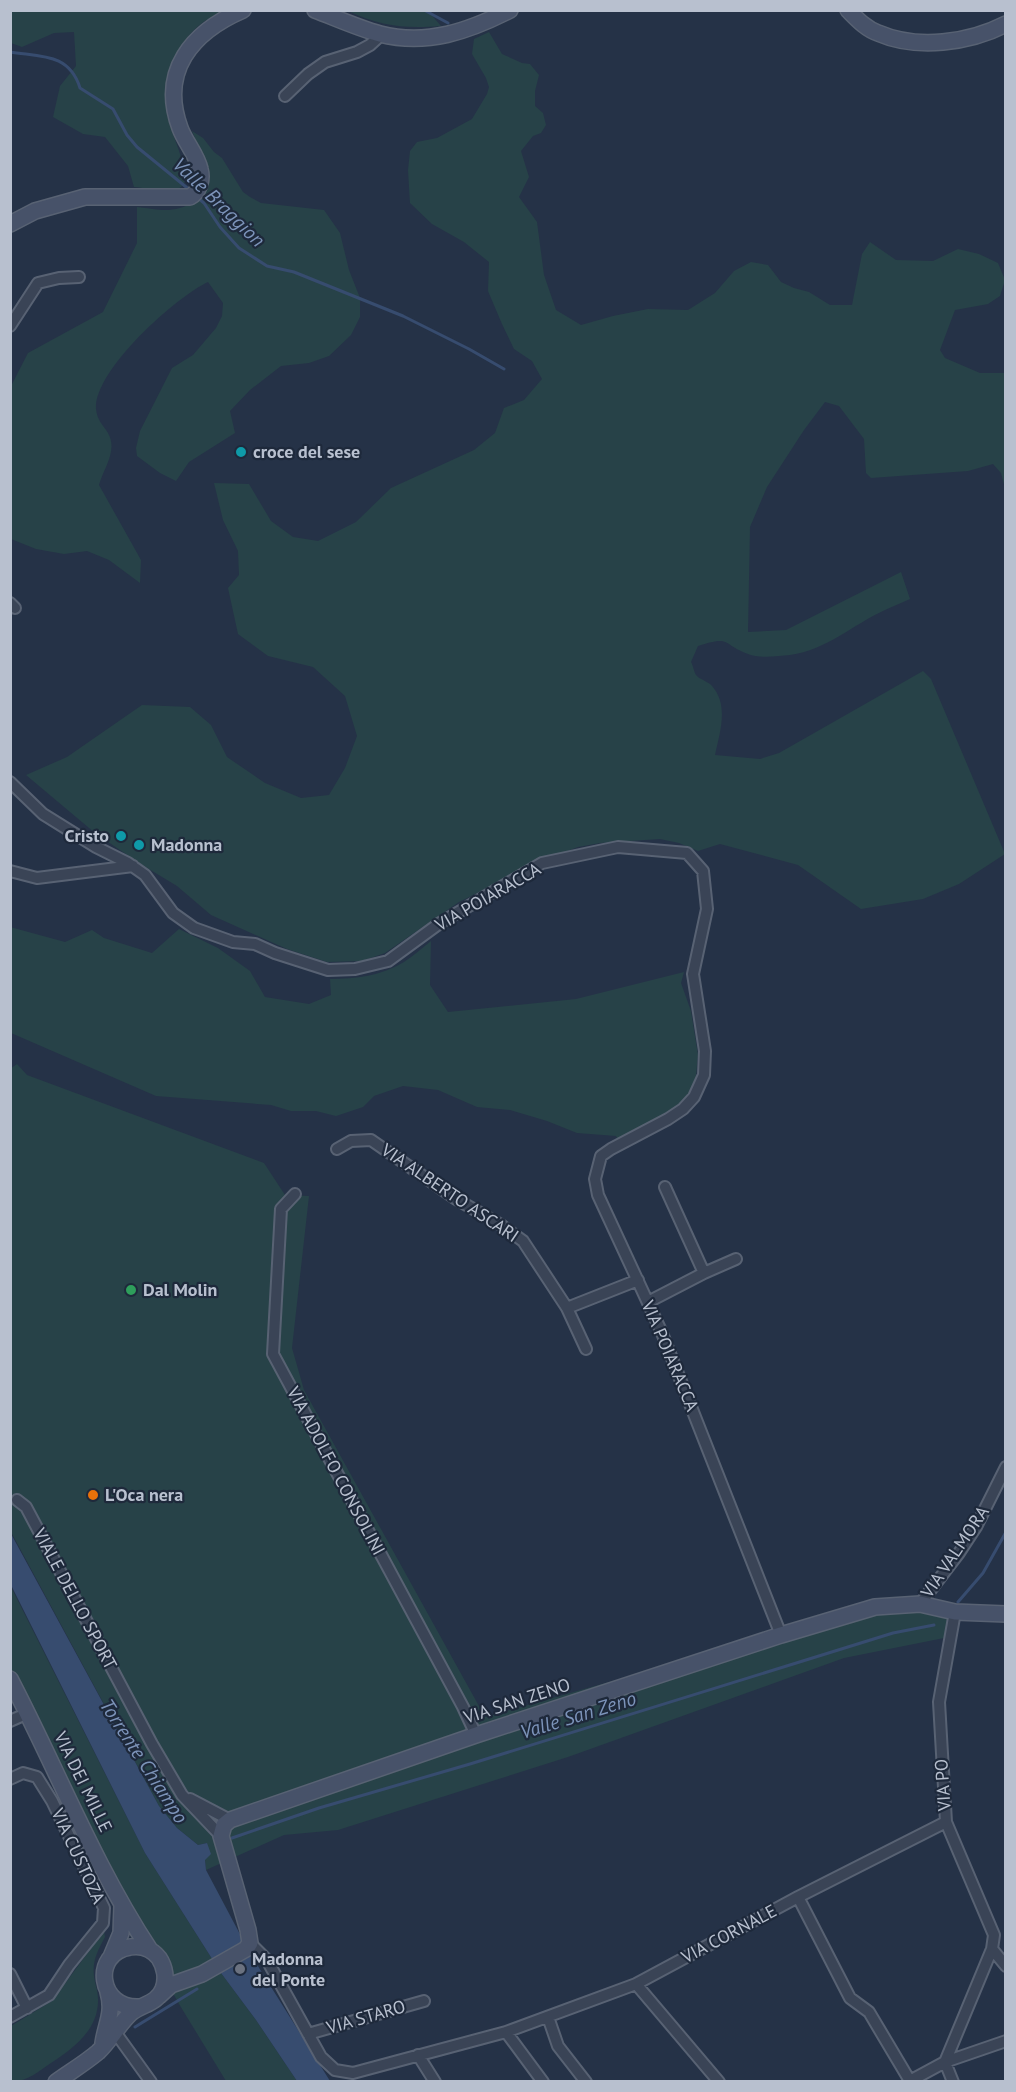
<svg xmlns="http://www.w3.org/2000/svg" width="1016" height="2092" viewBox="0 0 1016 2092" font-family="'PT Sans',sans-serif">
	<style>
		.green { fill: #274248 }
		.water { fill: #374c6f }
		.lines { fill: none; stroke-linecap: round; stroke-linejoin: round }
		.stream { stroke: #374c6f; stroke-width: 3 }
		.street-casing { stroke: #586273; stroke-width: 14 }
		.secondary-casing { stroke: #586273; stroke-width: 18 }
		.street { stroke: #3a4456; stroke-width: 10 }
		.secondary { stroke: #475269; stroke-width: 15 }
		.culture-dot { fill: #0f9aa8; stroke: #1e293b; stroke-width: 2 }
		.leisure-dot { fill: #2e9e5b; stroke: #1e293b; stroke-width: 2 }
		.food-dot { fill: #e8710a; stroke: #1e293b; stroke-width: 2 }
		.worship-dot { fill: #6b7280; stroke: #1e293b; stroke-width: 2 }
		.labels { text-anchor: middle; stroke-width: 4.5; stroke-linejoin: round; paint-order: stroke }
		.poi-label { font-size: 18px; font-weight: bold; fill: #b8c0cf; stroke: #1e293b; text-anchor: start }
		.street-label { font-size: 18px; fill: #b8c0cf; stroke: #1e293b }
		.water-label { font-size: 20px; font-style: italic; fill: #7c93b9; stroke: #1e293b }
	</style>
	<rect width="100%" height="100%" fill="#253247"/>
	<!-- green -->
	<path class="green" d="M11,11H222C214,16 203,21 195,29C173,50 163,84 167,114C169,129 192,174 183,185C174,196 148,188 134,187L128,166L105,137L83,134L53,117L60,86L76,66L74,32L54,33L22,47L11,43Z
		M348,11H428L441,26C404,29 381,26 348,11Z
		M489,32L502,54L522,63L530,64L539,75L535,91V106L543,113L546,125L541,133L533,136L521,151L529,177L519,197L537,222L544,275L556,310L581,325L613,316L648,309L688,310L715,293L734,271L751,262L768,265L781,282L794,288L809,292L830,305H852L862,254L870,242L896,260L933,261L958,249L979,254L998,263L1005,280L1000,296L988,304L955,310L940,350L945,358L980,373H1005V488L1001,473L993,464L968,471L871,478L866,473L864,439L839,406L825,402L804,430L767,487L750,527L748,632L786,630L901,572L910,599C902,603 893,606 885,610C852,625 827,650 790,655C778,656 760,659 748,654C721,644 732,635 698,646L691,662C693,665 694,672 696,675C700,680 708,681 712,686C729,705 720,732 715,755L760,759L779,753L923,671L931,679L1005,854L959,884L923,899L861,909L798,865L720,844L698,851L679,843L660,839L600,843L578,847L546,859L459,902L385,953L362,961L327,962L287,949L211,915L177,886L139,863L95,833L26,775L67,757L142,705L190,707L211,725L227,757L265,783L301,798L329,795L345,768L357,736L345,696L313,667L268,656L238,634L228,588L239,575L238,551L223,520L214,483L249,484L271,521L293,537L318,541L356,522L391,488L474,450L495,433L504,408L524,400L542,379L532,361L514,349L502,324L488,291L489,262L464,242L432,224L410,203L408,170L410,151L417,142L437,138L472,119L487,94L489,87L486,78L472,54L474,39Z
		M192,131L203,138L214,152L222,158L243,192L250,197L261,203L324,210L340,233L349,270L360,298V317L351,335L329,356L309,363L281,366L250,390L230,411L235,433L189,462L176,481L160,473L137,456L136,448L140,431L172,368L193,355L216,328L222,316L223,303L208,282C176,297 94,370 96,409C97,420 103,425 108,433C118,451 104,467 99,485L141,560L140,583L109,560L87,551L64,554L36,549L11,539L10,388L28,353L103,312L137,243V207C162,210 173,214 196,201L199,148Z
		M10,927L65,942L92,930L104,938L152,953L179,929L218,948L250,971L265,997L309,1004L331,995L330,979C356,979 381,976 404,962C413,956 422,948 431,941L430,985L448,1012L576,999L684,972L681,983L691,1011L698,1055L694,1097L620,1144L616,1136L577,1133L547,1121L510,1110L477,1107L438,1090L403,1086L374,1096L363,1107L336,1116L316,1111H291L271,1105L156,1096L11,1033Z
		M17,1064L27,1075L264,1163L285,1195L309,1196L292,1348L304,1390L485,1717L875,1607L955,1612L949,1637L844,1658L568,1757L338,1830L284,1835L206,1870L205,1860L207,1843L198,1845L177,1828L159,1806L11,1532L10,1069Z
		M10,1585L145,1853L221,1973L256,2020L297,2081H226L179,2004L86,1835L11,1679Z
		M104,1931L105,1937C98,1950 92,1961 94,1976C95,1984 98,1991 98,1999C99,2029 74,2048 51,2063C37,2072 28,2082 11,2081V2026L52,2001Z"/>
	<!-- water -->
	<path class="water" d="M10,1532L159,1806L177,1828L198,1845L207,1843L211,1854L205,1860L206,1870L251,1955L330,2081H297L256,2020L221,1973L145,1853L11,1585Z"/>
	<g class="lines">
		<!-- stream -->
		<path class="stream" d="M424,10L448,23
			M10,52C41,57 69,53 80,88L113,109L127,135L137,147L191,191
			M198,198L204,203L220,227L239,248L267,266L294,272L403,316L469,349L504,369
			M958,1602L983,1573L1006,1532
			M232,1838L319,1808L470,1764L893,1633L934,1625
			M135,2027L197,1989"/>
		<!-- street casing -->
		<g class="street-casing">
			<path id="street" d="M285,96L308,74L325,62L357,52L370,45L382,34
				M10,326L38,283L59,278L79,277
				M10,603L15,608
				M10,782L43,814L96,847L128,863L145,875L173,913L194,928L233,942L255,944L275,953L328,970L355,969L388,961L440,923L542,863L618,847L687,853L703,871L707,909L693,974L705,1051L704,1075L694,1097L683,1109L668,1119L611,1149L601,1156L595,1179L598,1195L662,1333L781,1635
				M10,871L37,878L133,866
				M337,1149L351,1141L371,1140L456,1199L501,1225L523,1241L567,1308L638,1280
				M295,1194L281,1209L273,1354L463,1707L476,1735
				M704,1273L736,1259
				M648,1302L704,1273L665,1187
				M567,1308L586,1349
				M17,1500L26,1507L152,1744L182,1795L221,1836
				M920,1604L959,1553L976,1527L1006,1467
				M10,1721L28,1713
				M10,1779L23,1773L37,1777L52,1801L104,1908L103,1923L69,1965L49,1995L10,2017
				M190,1799L230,1820
				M798,1897L850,1998L869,2012L910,2081
				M250,1943L267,1960L321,2057L335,2070L353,2073L506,2032L543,2082
				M992,1949L1006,1966
				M10,1974L27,2008
				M636,1984L719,2082
				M548,2017L558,2046L586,2082
				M115,2032L151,2082
				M506,2032L636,1984L798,1897L946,1822
				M308,2034L424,2001
				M418,2055L435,2082
				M908,2082L945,2062L992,1949L994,1935L946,1822L939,1702L955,1612
				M953,2082L945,2062L1006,2041"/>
		</g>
		<!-- secondary casing -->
		<g class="secondary-casing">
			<path id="secondary" d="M315,10C336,18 358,28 380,34C427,46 469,31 510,10
				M848,10C857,19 866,29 878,33C917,50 969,43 1006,24
				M10,224L35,211L85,197H190C199,192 203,180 200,169C197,155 185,142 180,128C159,71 192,32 243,10
				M10,1679C57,1769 94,1865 150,1950
				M111,1957L121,1933L122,1905
				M159,1996L171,1985L202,1974L246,1949L250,1943L248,1930L221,1836L224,1825L230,1820L476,1735L781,1635L875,1607L920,1604L955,1612L1006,1614
				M103,2043C106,2023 114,2013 108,1992
				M56,2082C70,2072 85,2063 98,2052C110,2041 118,2025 131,2013C142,2004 157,2004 163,1989C167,1979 165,1967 159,1958C152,1949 141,1945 130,1947C91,1953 98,2010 140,2007"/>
		</g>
		<!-- street -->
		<use href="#street" class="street"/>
		<!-- secondary -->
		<use href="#secondary" class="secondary"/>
	</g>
	<!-- markers -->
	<g class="culture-dot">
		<circle cx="241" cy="452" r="6"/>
		<circle cx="121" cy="836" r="6"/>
		<circle cx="139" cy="845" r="6"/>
	</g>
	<circle class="leisure-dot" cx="131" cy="1290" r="6"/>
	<circle class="food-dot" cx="93" cy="1495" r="6"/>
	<circle class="worship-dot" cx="240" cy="1969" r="6"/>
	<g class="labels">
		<!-- poi labels -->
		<g class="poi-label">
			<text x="253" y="458">croce del sese</text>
			<text x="109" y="842" text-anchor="end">Cristo</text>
			<text x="151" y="851">Madonna</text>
			<text x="143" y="1296">Dal Molin</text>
			<text x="105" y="1501">L'Oca nera</text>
			<text x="252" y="1965">Madonna<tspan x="252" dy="21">del Ponte</tspan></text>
		</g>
		<!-- street labels -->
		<g class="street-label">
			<text transform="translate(488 897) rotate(-30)" y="6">VIA POIARACCA</text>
			<text transform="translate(450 1193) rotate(34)" y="6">VIA ALBERTO ASCARI</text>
			<text transform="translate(670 1356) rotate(67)" y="6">VIA POIARACCA</text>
			<text transform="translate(336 1471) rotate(62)" y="6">VIA ADOLFO CONSOLINI</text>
			<text transform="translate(955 1552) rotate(-56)" y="6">VIA VALMORA</text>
			<text transform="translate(75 1599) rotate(62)" y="6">VIALE DELLO SPORT</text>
			<text transform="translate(517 1701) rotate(-18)" y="6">VIA SAN ZENO</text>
			<text transform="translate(83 1782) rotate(64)" y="6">VIA DEI MILLE</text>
			<text transform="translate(943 1785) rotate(-94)" y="6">VIA PO</text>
			<text transform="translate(78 1856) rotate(65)" y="6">VIA CUSTOZA</text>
			<text transform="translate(729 1934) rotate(-28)" y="6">VIA CORNALE</text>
			<text transform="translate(366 2017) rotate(-16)" y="6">VIA STARO</text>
		</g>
		<!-- water labels -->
		<g class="water-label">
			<text transform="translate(219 202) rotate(44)" y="7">Valle Braggion</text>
			<text transform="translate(578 1715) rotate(-17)" y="7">Valle San Zeno</text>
			<text transform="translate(144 1761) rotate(57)" y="7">Torrente Chiampo</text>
		</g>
	</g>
	<!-- border -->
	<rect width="1016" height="2092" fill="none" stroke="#b8c0cf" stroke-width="24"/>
</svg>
